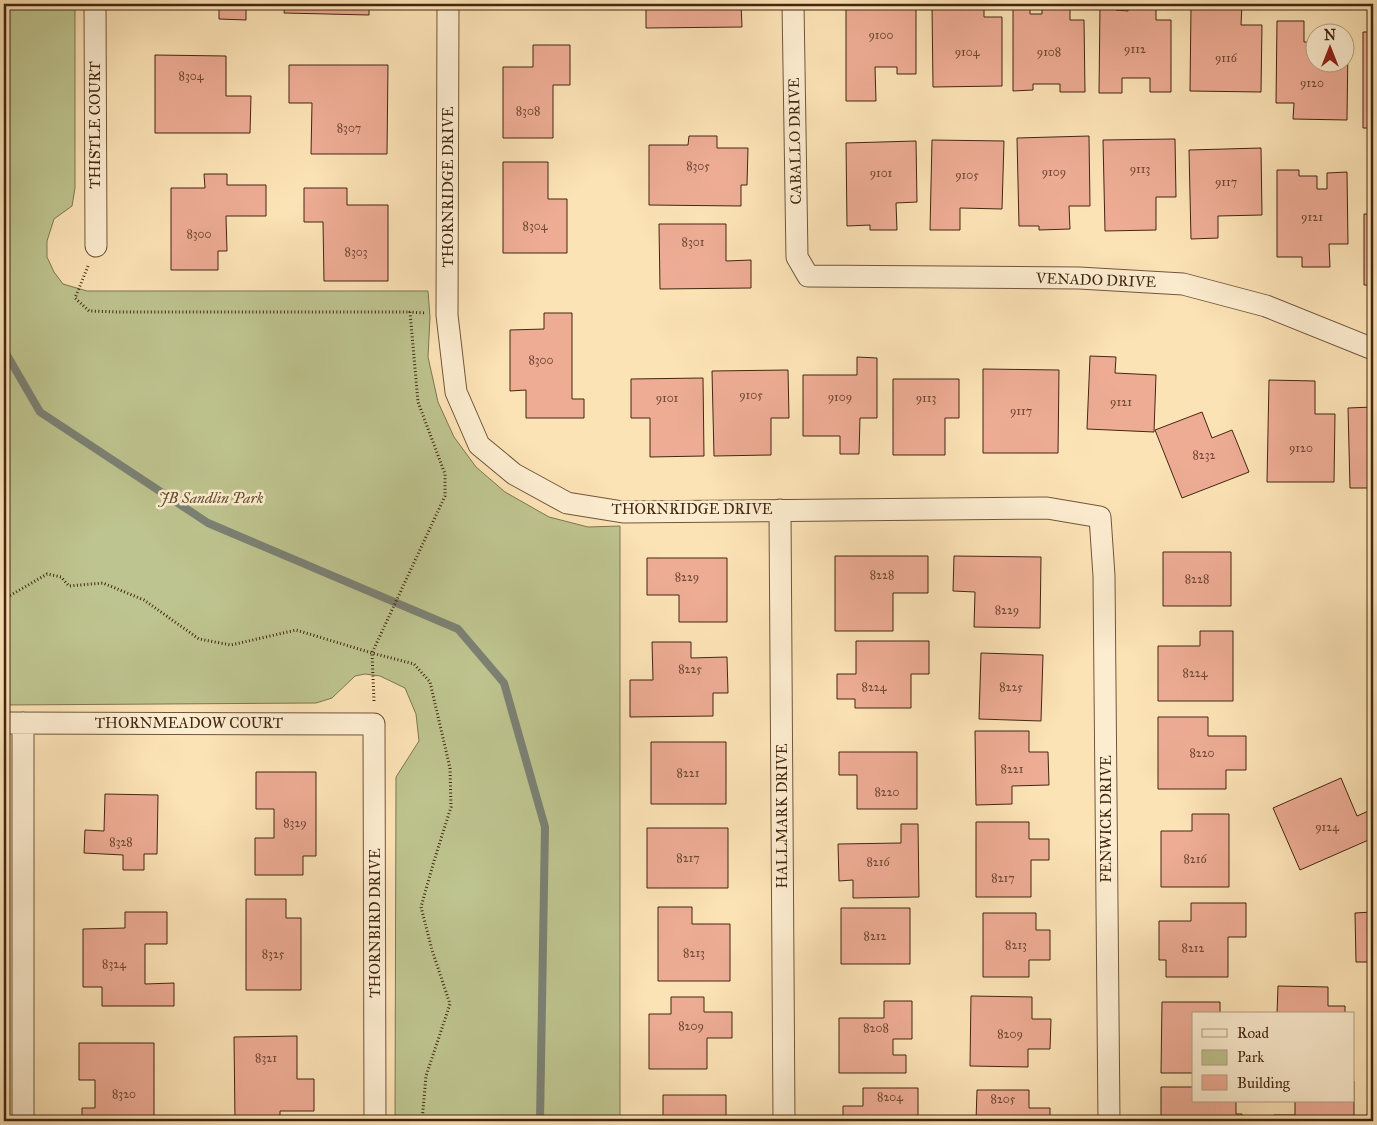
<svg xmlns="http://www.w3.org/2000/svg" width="1377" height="1125" viewBox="0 0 1377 1125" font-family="'IM FELL Great Primer',serif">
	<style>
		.green { fill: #bec48f; stroke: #807650 }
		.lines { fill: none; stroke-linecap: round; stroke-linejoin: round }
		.stream { stroke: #7b8174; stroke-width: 8 }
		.building { fill: #eeac95; stroke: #432712 }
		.minor-casing { stroke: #71563b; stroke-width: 23 }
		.path { stroke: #432712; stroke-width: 3; stroke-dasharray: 1 2.5; stroke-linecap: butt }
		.minor { stroke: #fdedd0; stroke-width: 21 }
		.labels { text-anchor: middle; stroke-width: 5; stroke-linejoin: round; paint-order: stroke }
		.number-label { font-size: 12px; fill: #6e4833 }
		.street-label { font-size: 15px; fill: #432712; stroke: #fdedd0 }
		.park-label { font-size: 15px; font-style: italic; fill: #624e31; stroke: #fdedd0 }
	</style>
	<rect width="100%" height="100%" fill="#fce3b6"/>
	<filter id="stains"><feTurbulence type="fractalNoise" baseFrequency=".004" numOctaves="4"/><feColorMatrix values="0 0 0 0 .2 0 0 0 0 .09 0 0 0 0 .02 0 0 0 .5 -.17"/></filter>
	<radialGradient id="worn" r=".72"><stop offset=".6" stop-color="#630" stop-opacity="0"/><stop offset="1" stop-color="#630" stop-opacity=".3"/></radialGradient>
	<!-- green -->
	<path class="green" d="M4,4H75V188L72,206L54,219L47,241V257L54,272L63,284L87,291H428L430,317L428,357L438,402L454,437L476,467L505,492L549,517L588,527L620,526V1121H395L396,777L419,741L416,714L405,688L380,676L365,674L355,676L332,698L316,703L4,705Z"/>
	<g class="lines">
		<!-- stream -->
		<path class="stream" d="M4,350L40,412L208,523L458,629L504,683L545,827L540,1121"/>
	</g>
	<!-- building -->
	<path class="building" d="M219,4H246V20L219,19Z
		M285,4H369V15L284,13Z
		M503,4H570V9L503,8Z
		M646,4H741L742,27L646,28Z
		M846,4H916V74H897V67H875L876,101H846Z
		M955,4H984V17H1002V86L933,87L932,6H955Z
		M1013,4H1030V14H1042V4H1070V20H1084L1085,92H1060V84H1033V90L1013,91Z
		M1100,4H1116V10L1128,11V4H1156V20H1171V92H1150V78H1122V93H1099Z
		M1217,4H1242L1241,25H1262L1261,92L1190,91L1191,7L1217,8Z
		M1277,21H1304V42H1314V62H1344V43H1348L1347,120L1293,119L1294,103H1276Z
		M1363,32H1373V128H1363Z
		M533,45H570V85H553V138H503V67H533Z
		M155,55L226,56V96H251L250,133H155Z
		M289,65H388L387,154H311L312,103H289Z
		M689,136H717V148H748L747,185H741V206L649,205V145H688Z
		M1089,136L1090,206H1069L1070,229L1039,230V226H1019L1017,138Z
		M1175,139L1176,197H1156V230L1105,231L1103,140Z
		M932,140L1004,141L1002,209L960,208V230H930Z
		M916,141L917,202L896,203L897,230H870V225L847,226L846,143Z
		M1261,148L1262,215L1218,216V238L1191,239L1189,150Z
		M503,162H548V199H567V253H503Z
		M1277,170H1299V176H1317V189H1327V173L1347,172L1348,244H1329L1330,267H1302V257H1277Z
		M204,174H227V185H266V216H226L227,251H218V270H171V188H205Z
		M304,188H347V205H388V281H324L323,222H304Z
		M1364,214H1373V285H1364Z
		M659,224H726V261L751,260V288L660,289Z
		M544,313H572V399H584V418H526V390L510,391V330L544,329Z
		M1090,356L1116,357L1115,373L1156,375L1154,432L1087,429Z
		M857,357L877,358V418H860L859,454H840V436H803V375H857Z
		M983,369L1059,370L1058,453H983Z
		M788,370L789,418H771V455L714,456L712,371Z
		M703,378L704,456L650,457V418H631V379Z
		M893,379H959V418H945V455H893Z
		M1269,380L1315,381V414H1335L1334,482H1267Z
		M1373,407V488H1350L1348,408Z
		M1202,412L1212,438L1232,430L1249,472L1182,498L1155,430Z
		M1163,552H1231V606H1163Z
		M835,556H928V593H893V631H835Z
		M954,556L1041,557L1040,628L974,627L975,592L953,591Z
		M647,558H727V622H679V595H647Z
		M1200,631H1233V701H1158V646H1200Z
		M856,641H929V674H911V708H855V699H837V674H856Z
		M652,642H691V658L727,657L728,693H713V716L630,717V680H653Z
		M981,653L1043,655L1041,721L979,719Z
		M1158,717H1208V736H1246V770H1226V789H1158Z
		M975,731H1029V752H1048L1049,785L1012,786V804L976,805Z
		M651,742H726V804H651Z
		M839,752H917V809H857V775H839Z
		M256,772H316V856H303V875H255V838H274V809H256Z
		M1341,778L1357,816L1373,809V838L1300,870L1273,808Z
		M105,794L158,795L157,854H144V870H123V855L84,853L85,830L104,831Z
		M1192,814H1229V887H1161V831H1192Z
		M976,822H1029V839H1049V860H1031V897H976Z
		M901,824H918L919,897L853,898V880L839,881L838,844L901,843Z
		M647,828H728V888H647Z
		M246,899H286V918H301V990H246Z
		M1191,903H1246V937H1228V977H1166V960H1159V921H1191Z
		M658,907H692V924H730V981H658Z
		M841,908H910V964H841Z
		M125,912H167V944H145V984L174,983V1006H102V987H83V929L125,928Z
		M1373,912V962H1356L1355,913Z
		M983,913H1036V930H1050V960H1029V977H983Z
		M1278,986L1328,987V1006H1345V1014H1277Z
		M971,996L1032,997V1019H1051L1050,1049H1028V1067L970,1066Z
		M671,997H704V1012H732V1038H707V1069H649V1014H671Z
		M884,1001H912V1039H893V1055H906V1073H839V1018H884Z
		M1162,1002H1220V1014H1193V1073H1161Z
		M297,1036V1079H314V1111H280V1121H235L234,1037Z
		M79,1043H154V1121H82V1108H95V1080H79Z
		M1353,1081H1354V1121H1274V1115H1295V1101H1353Z
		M1161,1087H1193V1101H1236V1114H1242V1121H1161Z
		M863,1088H918V1121H843V1106H863Z
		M977,1090H1029V1108H1050V1121H976Z
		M663,1095H726V1121H663Z"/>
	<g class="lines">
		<!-- minor casing -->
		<g class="minor-casing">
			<path id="minor" d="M95,4L96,246
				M448,4L447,315L456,392L479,445L514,474L567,503L623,512L1047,508L1100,517L1104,576L1109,1121
				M793,4L797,257L808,276L1079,278L1183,284L1266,306L1373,349
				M780,510L784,1121
				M4,723L374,724L375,1121
				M23,1121V723"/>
		</g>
		<!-- path -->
		<path class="path" d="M88,266L75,298L89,311L118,312H410
			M4,599L47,574L61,577L69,586L103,583L144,600L199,639L231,645L296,630L372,653L414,664L430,682L450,768L451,807L434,861L421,907L432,950L450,1004L426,1076L422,1121
			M374,701L372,653L445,496V474L418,402L410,312L426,313"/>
		<!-- minor -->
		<use href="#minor" class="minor"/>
	</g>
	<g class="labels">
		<!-- number labels -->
		<g class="number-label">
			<text x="881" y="39">9100</text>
			<text x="1135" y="53">9112</text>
			<text x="967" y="56">9104</text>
			<text x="1049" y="56">9108</text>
			<text x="1226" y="62">9116</text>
			<text x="191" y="80">8304</text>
			<text x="1312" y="87">9120</text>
			<text x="528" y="115">8308</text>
			<text x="349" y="132">8307</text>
			<text x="698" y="170">8305</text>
			<text x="1140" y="173">9113</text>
			<text x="1054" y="176">9109</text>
			<text x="881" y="177">9101</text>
			<text x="967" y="179">9105</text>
			<text x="1226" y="186">9117</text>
			<text x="1312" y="221">9121</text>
			<text x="535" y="230">8304</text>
			<text x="199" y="238">8300</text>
			<text x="693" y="246">8301</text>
			<text x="356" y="256">8303</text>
			<text x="541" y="364">8300</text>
			<text x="751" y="399">9105</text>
			<text x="840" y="401">9109</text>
			<text x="667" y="402">9101</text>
			<text x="926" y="402">9113</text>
			<text x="1121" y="406">9121</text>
			<text x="1021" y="415">9117</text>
			<text x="1301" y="452">9120</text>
			<text x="1204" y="459">8232</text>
			<text x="882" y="579">8228</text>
			<text x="687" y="581">8229</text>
			<text x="1197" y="583">8228</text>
			<text x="1007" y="614">8229</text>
			<text x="690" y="673">8225</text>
			<text x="1195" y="677">8224</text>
			<text x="874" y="691">8224</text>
			<text x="1011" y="691">8225</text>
			<text x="1202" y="757">8220</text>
			<text x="1012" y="773">8221</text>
			<text x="688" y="777">8221</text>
			<text x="887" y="796">8220</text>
			<text x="295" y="827">8329</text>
			<text x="1327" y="831">9124</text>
			<text x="121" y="846">8328</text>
			<text x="688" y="862">8217</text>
			<text x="1195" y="863">8216</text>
			<text x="878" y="866">8216</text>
			<text x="1003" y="882">8217</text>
			<text x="875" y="940">8212</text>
			<text x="1016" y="949">8213</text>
			<text x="1193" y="952">8212</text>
			<text x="694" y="957">8213</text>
			<text x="273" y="958">8325</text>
			<text x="114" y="968">8324</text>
			<text x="691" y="1030">8209</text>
			<text x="876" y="1032">8208</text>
			<text x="1010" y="1038">8209</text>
			<text x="266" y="1062">8321</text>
			<text x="124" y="1098">8320</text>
			<text x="890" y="1101">8204</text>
			<text x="1003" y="1103">8205</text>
		</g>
		<!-- street labels -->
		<g class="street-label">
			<text transform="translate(95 125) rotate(-90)" y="5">THISTLE COURT</text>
			<text transform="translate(795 141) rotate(-91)" y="5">CABALLO DRIVE</text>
			<text transform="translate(448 187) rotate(-90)" y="5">THORNRIDGE DRIVE</text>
			<text transform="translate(1096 280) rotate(2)" y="5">VENADO DRIVE</text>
			<text x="692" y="514">THORNRIDGE DRIVE</text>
			<text x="189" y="728">THORNMEADOW COURT</text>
			<text transform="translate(782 816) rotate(-90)" y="5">HALLMARK DRIVE</text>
			<text transform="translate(1106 819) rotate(-90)" y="5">FENWICK DRIVE</text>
			<text transform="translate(375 923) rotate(-90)" y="5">THORNBIRD DRIVE</text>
		</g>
		<!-- park labels -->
		<g class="park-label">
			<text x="211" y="503">JB Sandlin Park</text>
		</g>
	</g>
	<!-- margin -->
	<rect width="1377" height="1125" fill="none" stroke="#fce3b6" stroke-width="20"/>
	<rect x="5" y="5" width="1367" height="1115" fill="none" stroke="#432712" stroke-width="2.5"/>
	<rect x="10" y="10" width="1357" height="1105" fill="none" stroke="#432712"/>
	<!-- legend -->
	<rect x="1192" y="1012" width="162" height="90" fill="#fdedd0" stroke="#b39e84"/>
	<rect x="1202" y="1029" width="25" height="8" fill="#fdedd0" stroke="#b39e84"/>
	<text x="1237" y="1038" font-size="15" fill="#432712">Road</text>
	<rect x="1202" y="1050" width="25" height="15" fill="#bec48f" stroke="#b39e84"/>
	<text x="1237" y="1062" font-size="15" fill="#432712">Park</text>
	<rect x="1202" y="1075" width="25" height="15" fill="#eeac95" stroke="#b39e84"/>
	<text x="1237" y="1088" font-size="15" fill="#432712">Building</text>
	<!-- north arrow -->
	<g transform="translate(1330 48)"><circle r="24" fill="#fdedd0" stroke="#b39e84"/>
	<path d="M0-4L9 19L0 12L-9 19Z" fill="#8f2418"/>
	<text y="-8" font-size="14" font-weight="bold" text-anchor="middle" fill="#432712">N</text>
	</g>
	<rect width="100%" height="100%" filter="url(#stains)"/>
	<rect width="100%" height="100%" fill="url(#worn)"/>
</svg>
